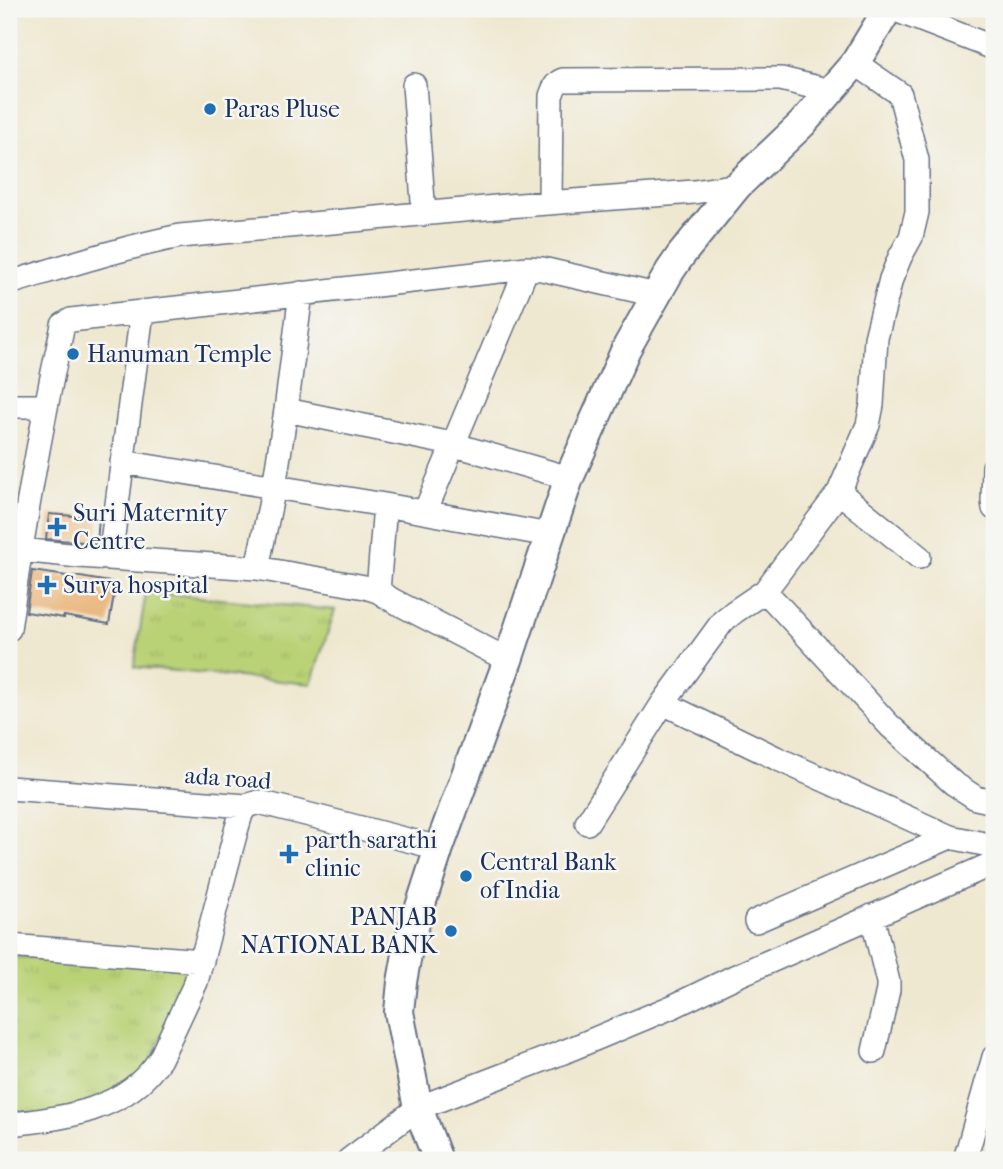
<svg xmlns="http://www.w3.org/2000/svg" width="1003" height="1169" viewBox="0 0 1003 1169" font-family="'IM FELL French Canon',serif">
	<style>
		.park { fill: url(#park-tufts); stroke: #6a806a; stroke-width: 2 }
		.building { fill: #e9b478 }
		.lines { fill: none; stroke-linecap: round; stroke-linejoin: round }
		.minor-casing { stroke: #657086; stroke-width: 26 }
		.major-casing { stroke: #657086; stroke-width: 32 }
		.minor { stroke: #fff; stroke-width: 23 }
		.major { stroke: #fff; stroke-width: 28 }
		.poi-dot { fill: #1f6fb2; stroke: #f6f6f2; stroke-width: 2.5 }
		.labels { text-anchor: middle; stroke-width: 5; stroke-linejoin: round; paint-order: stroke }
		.poi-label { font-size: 24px; fill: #1b2f5e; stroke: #f6f6f2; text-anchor: start }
		.street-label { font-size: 24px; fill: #1b2f5e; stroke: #f6f6f2 }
	</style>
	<defs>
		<pattern id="park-tufts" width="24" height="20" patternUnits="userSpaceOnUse" patternTransform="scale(1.75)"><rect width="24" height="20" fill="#bad276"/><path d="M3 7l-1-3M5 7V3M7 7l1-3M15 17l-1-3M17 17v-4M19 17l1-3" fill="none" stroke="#9fb568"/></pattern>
	</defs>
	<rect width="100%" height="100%" fill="#f6f6f2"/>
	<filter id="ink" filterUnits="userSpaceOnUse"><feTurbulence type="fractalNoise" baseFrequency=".0143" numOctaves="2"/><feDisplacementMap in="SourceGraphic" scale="14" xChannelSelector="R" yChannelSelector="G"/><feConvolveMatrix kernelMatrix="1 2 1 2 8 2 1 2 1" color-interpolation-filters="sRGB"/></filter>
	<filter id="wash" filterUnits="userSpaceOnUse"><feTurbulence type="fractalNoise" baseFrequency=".00686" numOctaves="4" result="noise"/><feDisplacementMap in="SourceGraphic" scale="28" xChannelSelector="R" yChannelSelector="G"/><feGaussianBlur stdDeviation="1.57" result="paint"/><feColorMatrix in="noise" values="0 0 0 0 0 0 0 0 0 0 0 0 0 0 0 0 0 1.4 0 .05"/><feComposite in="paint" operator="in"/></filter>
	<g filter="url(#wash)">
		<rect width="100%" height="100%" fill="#efe8d0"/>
		<!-- park -->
		<path class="park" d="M146,592L335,610L311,684L134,667Z
			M9,956L192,967L147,1069L93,1109L9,1121Z"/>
		<g id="blocks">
			<!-- building -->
			<path class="building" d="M49,514L99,518L97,543L46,539Z
				M32,571L74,577V576L116,583L109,624L64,616V618L26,612Z"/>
		</g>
	</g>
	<g filter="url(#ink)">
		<use href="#blocks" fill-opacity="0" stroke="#657086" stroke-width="2"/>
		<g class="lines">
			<!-- minor casing -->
			<g class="minor-casing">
				<path id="minor" d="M893,9L994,48
					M414,85L424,214
					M550,203L551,96C554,88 555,83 563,80L781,79L830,91
					M9,283C66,266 121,248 180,236L507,206L694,192L738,185
					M9,406H46
					M286,410L452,444L569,478
					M122,462L385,505L549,535
					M994,467L993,501L994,508
					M839,492L919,557
					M425,512L527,268
					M20,550L79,556L257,568L365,587L378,591L392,600L508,660
					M110,558L142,312
					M257,568L274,487L286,410L301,293
					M378,591L385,505
					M765,591L890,726L953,783L976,798L994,802
					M9,629C23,527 41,426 63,325L71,320L527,268L542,269L656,295
					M663,703L776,758L950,837L994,846
					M9,788L246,806L259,802L439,848
					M587,823L663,703L723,621L734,612L765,591L839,492L868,425L872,405L876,338L891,279L900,257L911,237L917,212V160L900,94L855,63
					M872,916L888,982V990L874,1051
					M756,921L950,837
					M9,946L202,961
					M9,1124C64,1119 127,1110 160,1059L196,982L236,831L241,814L246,806
					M349,1160L418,1108L566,1051L674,1006L734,977L994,863
					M965,1160L994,1057"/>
			</g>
			<!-- major casing -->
			<g class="major-casing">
				<path id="major" d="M438,1160L418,1108L399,1012L402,982L410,938L439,848L508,660L569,478L626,349L670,271L681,255L738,185L802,124L855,63L888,9"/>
			</g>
			<!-- minor -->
			<use href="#minor" class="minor"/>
			<!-- major -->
			<use href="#major" class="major"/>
		</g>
	</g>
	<!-- markers -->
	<g class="poi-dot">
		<circle cx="210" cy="109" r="7"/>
		<circle cx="73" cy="354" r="7"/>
		<path d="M53.5 516.5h7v7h7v7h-7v7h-7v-7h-7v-7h7z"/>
		<path d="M43.5 574.5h7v7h7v7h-7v7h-7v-7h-7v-7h7z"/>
		<path d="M285.5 843.5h7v7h7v7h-7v7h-7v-7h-7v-7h7z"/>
		<circle cx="466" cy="876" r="7"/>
		<circle cx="451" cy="931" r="7"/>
	</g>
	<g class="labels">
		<!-- poi labels -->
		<g class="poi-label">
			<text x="224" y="117">Paras Pluse</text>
			<text x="87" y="362">Hanuman Temple</text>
			<text x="73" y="521">Suri Maternity<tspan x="73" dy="28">Centre</tspan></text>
			<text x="63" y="593">Surya hospital</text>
			<text x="305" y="848">parth sarathi<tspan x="305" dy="28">clinic</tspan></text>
			<text x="480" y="870">Central Bank<tspan x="480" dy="28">of India</tspan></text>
			<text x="437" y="925" text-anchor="end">PANJAB<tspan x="437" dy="28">NATIONAL BANK</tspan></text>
		</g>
		<!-- street labels -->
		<g class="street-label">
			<text transform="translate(228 778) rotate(4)" y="8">ada road</text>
		</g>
	</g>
	<!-- margin -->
	<rect width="1003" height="1169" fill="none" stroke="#f6f6f2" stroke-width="35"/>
</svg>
